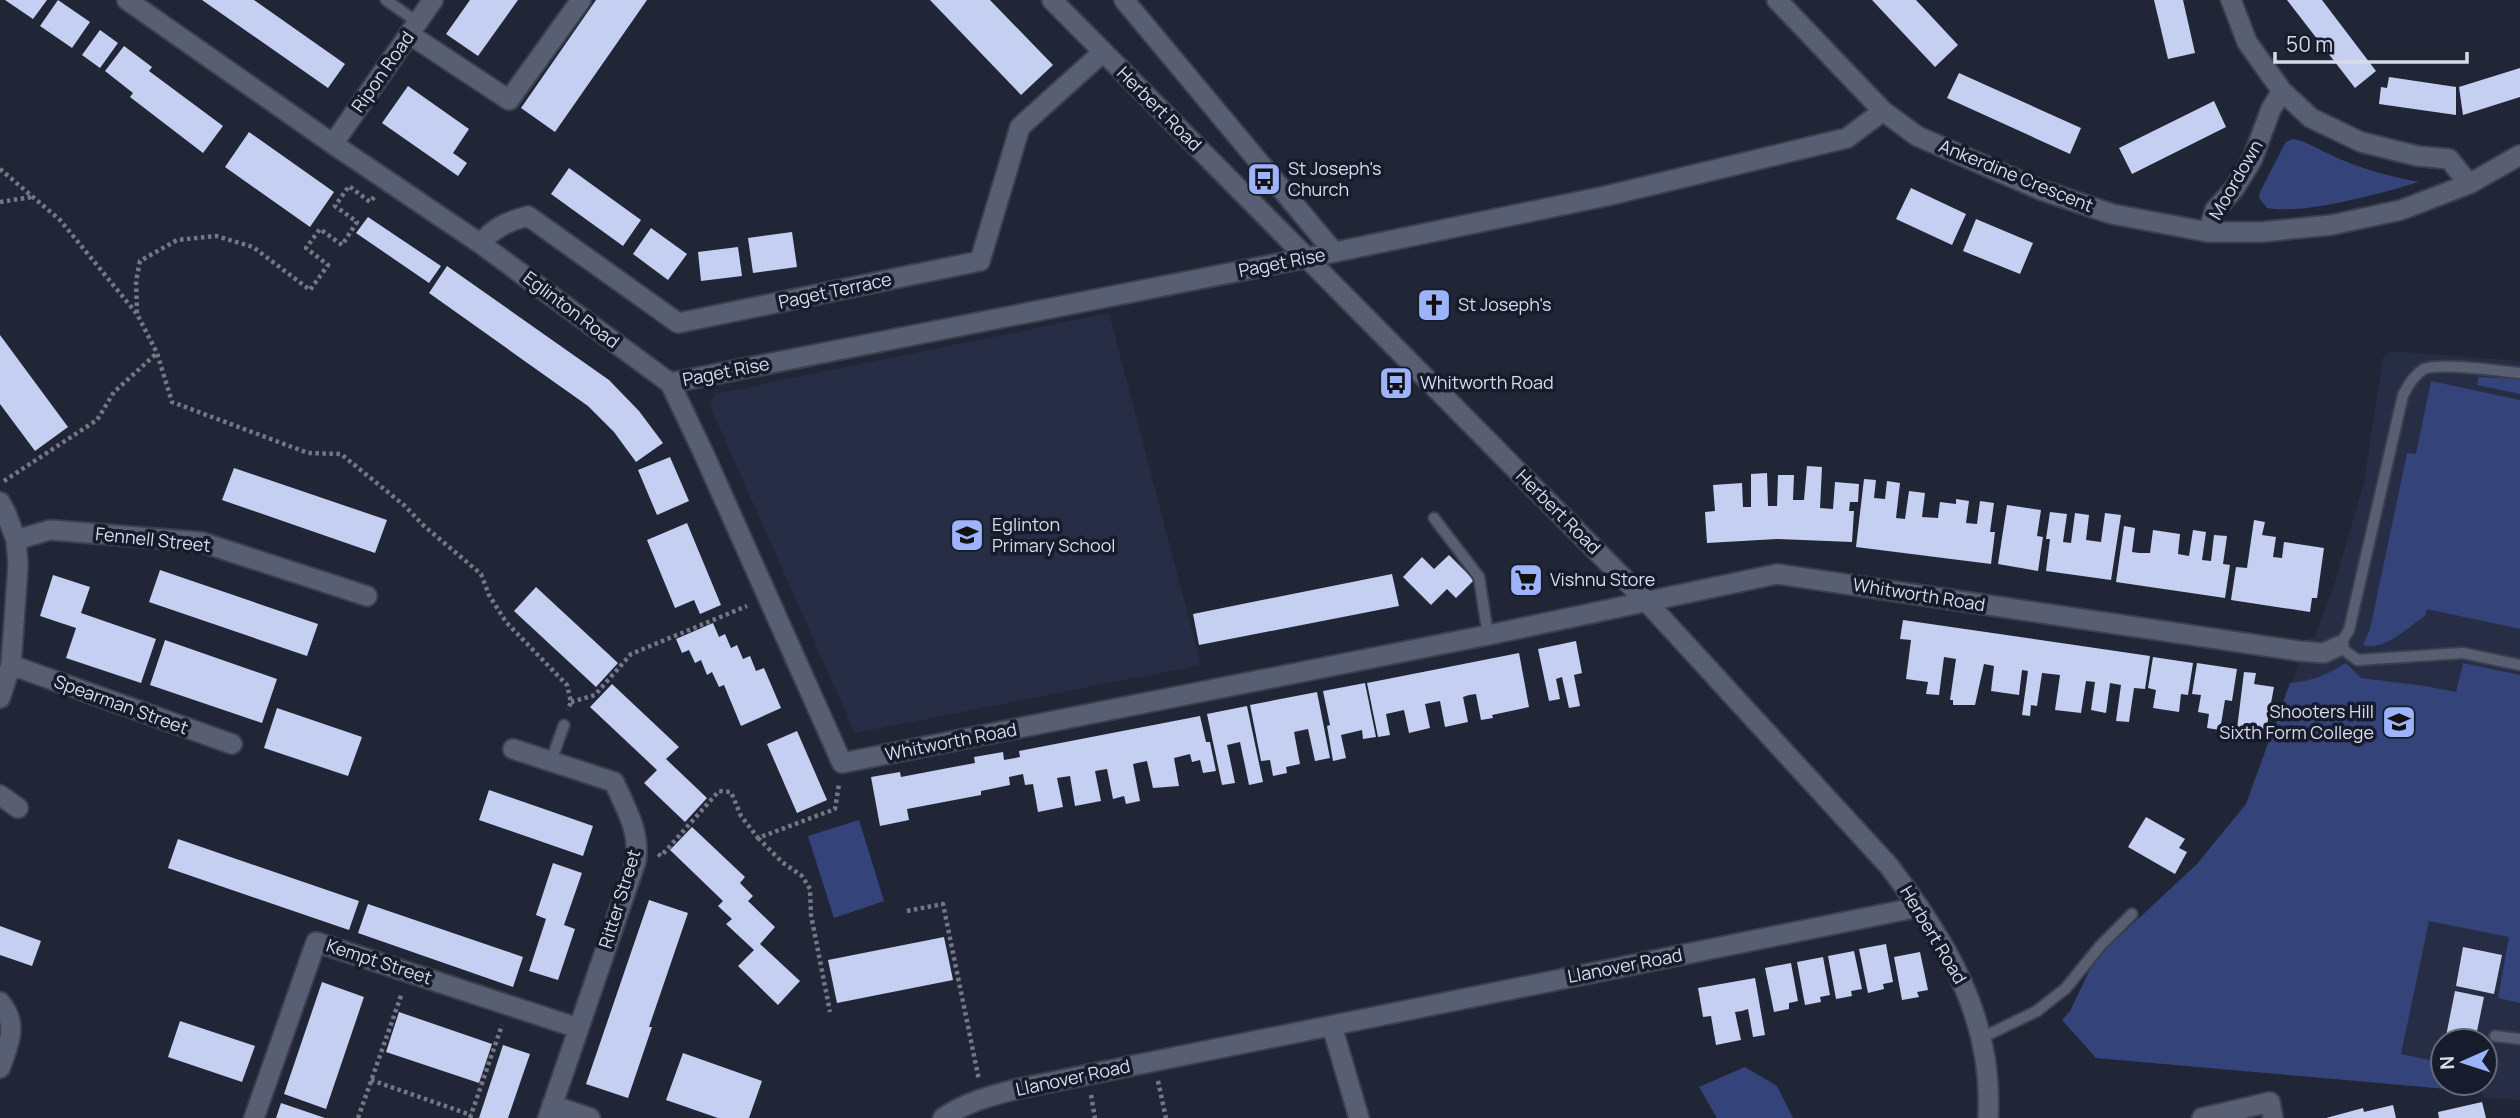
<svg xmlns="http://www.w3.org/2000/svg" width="2520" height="1118" viewBox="0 0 2520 1118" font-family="Manrope,sans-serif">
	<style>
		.built { fill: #262d44; fill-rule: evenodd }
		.green { fill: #34437a }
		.building { fill: #c4cff2 }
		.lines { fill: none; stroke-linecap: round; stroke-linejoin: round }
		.service-casing { stroke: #3c404e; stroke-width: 14 }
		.minor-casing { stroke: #3c404e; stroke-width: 23 }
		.tertiary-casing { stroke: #3c404e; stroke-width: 23 }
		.path { stroke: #747886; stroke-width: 4.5; stroke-dasharray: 3.5 3.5; stroke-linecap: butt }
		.service { stroke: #585f72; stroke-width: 10 }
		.minor { stroke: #585f72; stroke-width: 19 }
		.tertiary { stroke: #585f72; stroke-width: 19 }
		.labels { text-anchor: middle; stroke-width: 7; stroke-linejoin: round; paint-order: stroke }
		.street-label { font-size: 18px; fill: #d9dce8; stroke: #171c2d }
		.poi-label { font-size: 18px; fill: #d9dce8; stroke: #171c2d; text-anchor: start }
	</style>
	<rect width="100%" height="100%" fill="#212637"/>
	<!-- built -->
	<path class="built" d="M1109,313L1201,665L855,733L710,406L715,394Z
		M2391,351L2520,361V1100L2483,1098V1094L2385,1079L2062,1020L2202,868L2248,805L2308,638L2314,639L2336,579L2364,482L2383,357ZM2443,1041H2485V1083H2443Z"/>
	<!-- green -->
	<path class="green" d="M2293,139C2306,141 2317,149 2329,154C2358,168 2388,176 2419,182C2382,193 2305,215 2267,208L2259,198L2260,192L2283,147L2286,142Z
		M2478,377L2520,379V394L2477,385Z
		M2431,381L2520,400V629L2427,609L2425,616C2408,627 2384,652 2363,645L2370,629L2407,453L2416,454Z
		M2346,663L2361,678L2425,686L2456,692L2463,663L2520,675V1003L2498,998L2509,937L2429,921L2401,1054L2443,1063V1083H2471L2469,1091L2096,1058L2062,1020L2070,1011L2095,959L2197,864L2246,804L2290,683C2312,681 2327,675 2346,663Z
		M859,820L884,901L834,918L808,836Z
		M1745,1067L1777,1086L1793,1118H1717L1699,1087Z"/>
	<!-- building -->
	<path class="building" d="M5,0H47L33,19Z
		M58,0L90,22L72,48L40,26Z
		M202,0H254L345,64L328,88Z
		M470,0H518L478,56L446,34Z
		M596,0H647L555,132L521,108Z
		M930,0H990L1053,65L1021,95Z
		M1872,0H1916L1958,45L1935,67Z
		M2154,0H2183L2195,53L2168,59Z
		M2287,0H2322L2376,71L2355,88Z
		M100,30L118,43L100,68L82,55Z
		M124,46L152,67L149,71L223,126L203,153L130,97L133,93L105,71Z
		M2520,68V97L2463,115L2459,87Z
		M1959,73L2081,128L2070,154L1947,98Z
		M2389,77L2456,87V115L2379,104L2381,87L2387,88Z
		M408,86L469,129L453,153L467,163L458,176L382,123Z
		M2214,101L2226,127L2132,174L2119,148Z
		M249,132L334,192L310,227L225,167Z
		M569,168L641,220L623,246L551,194Z
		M1911,188L1966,214L1952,245L1896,219Z
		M368,217L441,266L429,283L356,233Z
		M1976,219L2033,243L2020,274L1963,251Z
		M651,228L687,254L668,280L633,254Z
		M792,232L797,267L753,273L748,238Z
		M738,247L742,276L701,281L698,252Z
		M447,266L609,380L639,411L663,443L636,462L614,432L588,406L429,293Z
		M0,335L68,427L35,451L0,404Z
		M670,457L689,501L657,515L638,470Z
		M1807,466L1822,467L1820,508L1833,509L1835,482L1859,484L1858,502H1850L1849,511H1854L1852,542L1777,539L1707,543L1705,512L1715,511L1713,485L1742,483L1743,507H1751V474L1767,473L1768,506H1777L1778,475H1794L1793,500H1804Z
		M234,468L387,520L375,553L222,500Z
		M1864,479L1876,480L1874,498L1885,499L1887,481L1900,483L1896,518L1905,519L1909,491L1925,493L1922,517L1938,518L1940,502L1956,504V499L1969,501L1966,523L1977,524L1980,501L1994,503L1990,532H1995L1991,564L1856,547Z
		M2007,505L2041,510L2037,536L2043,537L2038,571L1998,564Z
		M2050,512L2067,514L2063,542L2071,543L2075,513L2089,515L2086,540L2101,542L2105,513L2121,515L2111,580L2046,571L2050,539H2046Z
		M2254,520L2265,522L2262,535L2276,537L2273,557L2282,558L2284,542L2324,548L2317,598H2312L2310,612L2231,600L2236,567L2247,568Z
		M687,523L721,605L700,614L694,600L675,608L647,540Z
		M2124,526L2135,528L2132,552L2139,553H2150L2153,530L2180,534L2178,554L2189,556L2193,530L2206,532L2202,560L2211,561L2214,535L2227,536L2223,564L2230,565L2225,598L2116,582Z
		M1449,555L1474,580L1456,598L1447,589L1431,605L1403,577L1422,557L1434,569Z
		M160,570L318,624L307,656L149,602Z
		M1392,574L1399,606L1199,645L1193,614Z
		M53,575L90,587L81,613L156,639L141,683L66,658L76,628L40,616Z
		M536,587L618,663L596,687L514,611Z
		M1903,620L2150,656L2145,689L2134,688L2129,722L2116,721L2121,685L2110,683L2106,713L2091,710L2095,682L2086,681L2081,713L2055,710L2060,675L2042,673L2037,706L2031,705L2030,716L2022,715L2028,671L2022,670L2019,695L1991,691L1994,666L1984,664L1975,705H1953V700H1950L1956,659L1944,657L1939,695L1926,694L1928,682L1906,679L1911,640L1900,639Z
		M713,623L719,637L725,634L731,648L737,645L743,659L750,656L756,671L764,668L781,708L741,726L724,685L719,687L712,672L707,675L701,660L695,663L689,650L682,653L676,639Z
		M165,640L277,679L262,723L150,685Z
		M1576,641L1582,673L1574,675L1580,706L1569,708L1562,677L1556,679L1560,699L1549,701L1538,649Z
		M1519,653L1529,707L1492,715L1493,718L1481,720L1476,694L1469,695L1463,697L1468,722L1445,727L1440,701L1425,704L1430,728L1409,733L1404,710L1386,714L1390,735L1378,737L1367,683Z
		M2153,657L2193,663L2188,695L2181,694L2179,712L2153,708L2156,690L2148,688Z
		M2197,663L2237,669L2232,701L2225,700L2220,730L2207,728L2209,714L2198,712L2201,695L2192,694Z
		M2244,672L2256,673L2254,684L2274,687L2264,741L2236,737Z
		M1365,683L1376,737L1363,739L1362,730L1341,735L1346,758L1333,761L1327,726L1330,725L1323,691Z
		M612,684L679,747L666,759L707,798L685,822L644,783L657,770L590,707Z
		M1317,692L1330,758L1315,761L1308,729L1294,732L1300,764L1286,767L1287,773L1273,776L1270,760L1261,761L1250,705Z
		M1247,706L1263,782L1249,785L1240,742L1227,745L1235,783L1222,785L1207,714Z
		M277,708L362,737L348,776L264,748Z
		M1200,716L1206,742H1210L1216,771L1203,773L1200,760L1192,762L1190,754L1174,758L1179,786L1153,788L1147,761L1133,764L1140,801L1126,804L1124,796L1113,799L1107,769L1095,771L1101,801L1075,806L1070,776L1057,778L1063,807L1038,812L1033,784L1025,785L1023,774L1009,777L1010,785L981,791V795L907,809L909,820L880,826L871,777L900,772L901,777L948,768L975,763L974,757L1003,752L1004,760L1020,757L1019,751Z
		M797,731L827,800L797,813L767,744Z
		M489,790L593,826L583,856L479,820Z
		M2146,817L2185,839L2179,848L2187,852L2175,874L2128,847Z
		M692,827L745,877L740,883L753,896L748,901L775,927L760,944L800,981L778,1005L738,966L754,950L726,924L732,919L718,906L723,901L670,850Z
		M178,839L359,901L349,930L168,868Z
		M553,863L582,873L564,925L575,929L558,980L529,971L546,919L536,915Z
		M649,900L688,913L649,1027H652L628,1098L586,1084Z
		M368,904L523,957L513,987L358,933Z
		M0,926L41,941L32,966L0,955Z
		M944,937L953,980L837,1003L828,960Z
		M1886,944L1893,982L1883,984L1884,989L1868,993L1859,949Z
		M2463,947L2502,955L2494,994L2456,986Z
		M1854,951L1862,989L1851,991L1852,996L1836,999L1828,956Z
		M1920,952L1928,990L1917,992L1919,997L1902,1000L1894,957Z
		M1823,957L1830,995L1820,997L1821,1002L1805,1005L1797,962Z
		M1791,963L1798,1001L1789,1003V1009L1774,1012L1765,968Z
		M1755,978L1765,1035L1753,1037L1748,1009L1742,1011L1735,1012L1741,1040L1716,1045L1711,1016L1703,1017L1698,988Z
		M322,982L364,997L326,1109L284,1094Z
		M2455,991L2484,997L2475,1041H2445Z
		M399,1012L492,1044L479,1083L386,1052Z
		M180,1021L255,1046L242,1082L168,1057Z
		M503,1045L530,1054L521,1080L508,1118H479Z
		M683,1053L762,1081L749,1118H718L666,1100Z
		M2482,1102L2486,1118H2439L2438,1112Z
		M281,1103L325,1118H276Z
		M2393,1105L2396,1118H2326L2363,1108L2364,1112Z"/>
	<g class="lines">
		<!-- service casing -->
		<g class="service-casing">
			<path id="service" d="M386,0L417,22
				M2520,373C2500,371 2441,362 2424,369C2414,375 2408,385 2403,395L2349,630L2339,646L2357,660L2463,653L2520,665
				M1434,518L1479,577L1488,635
				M551,761L564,725
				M2495,1036L2520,1039
				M1981,1038L2037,1011L2066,988L2100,946L2132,914"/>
		</g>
		<!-- minor casing -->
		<g class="minor-casing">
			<path id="minor" d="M127,0L333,144L481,244L670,383L703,452L842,763L1488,635L1777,574L2299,651L2324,653L2339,646
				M1124,0L1334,252
				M1777,0L1883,111L1917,136L2041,190L2112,214L2208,232H2262L2331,225L2401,210L2469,184L2520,155
				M2231,0L2247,42L2282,91L2311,118L2361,142L2417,156L2449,159L2469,184
				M409,34L509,100L581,0
				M333,144L433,0
				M2208,232L2215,210L2234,189L2252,160L2271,109L2282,91
				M481,244C493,227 510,221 528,216L678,323L980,261L1020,127L1103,52
				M670,383L1306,258L1606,196L1847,138L1883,111
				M0,502L6,513L16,540L18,565L11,665L0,698
				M16,540L50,530L201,542L367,596
				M11,665L232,744
				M513,749L614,782C626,809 640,831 636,861L548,1118
				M0,795L18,808
				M0,1002C19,1025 9,1043 0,1068
				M1332,1026L1359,1118
				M552,1105L590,1118
				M254,1118L316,942L578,1028
				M943,1118C966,1102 990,1096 1017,1089L1919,907
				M2202,1118L2270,1102L2273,1118"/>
		</g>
		<!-- tertiary casing -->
		<g class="tertiary-casing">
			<path id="tertiary" d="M1052,0L1646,601L1889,866C1946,942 1994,1017 1988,1118"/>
		</g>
		<!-- path -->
		<path class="path" d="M0,169L60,220L137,314L157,353L172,402L308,453L341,454L405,506L423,525L481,574L489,595L506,622L567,685L571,702L568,710
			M0,202L32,197
			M137,313L136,281L140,261L177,240L216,236L253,247L310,290L328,265L306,248L320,229L342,245L357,222L335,206L349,186L370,202L375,196
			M4,481L97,420L114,392L157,353
			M571,702L595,695L631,654L747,606
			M758,838L782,862L802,876L810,889L811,915L830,1012
			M658,854L661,856L719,791L731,792L741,816L758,838L835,809L839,784
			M907,911L943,904L979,1080
			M371,1080L471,1115
			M1158,1081L1166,1118
			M1091,1095L1095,1118
			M358,1118L402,993
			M470,1118L502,1025"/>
		<!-- service -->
		<use href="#service" class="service"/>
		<!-- minor -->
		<use href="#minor" class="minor"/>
		<!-- tertiary -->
		<use href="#tertiary" class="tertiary"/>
	</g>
	<!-- icons -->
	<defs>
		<g id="bus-square" transform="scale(1.75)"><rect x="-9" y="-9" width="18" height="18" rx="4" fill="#9db4fd" stroke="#171c2d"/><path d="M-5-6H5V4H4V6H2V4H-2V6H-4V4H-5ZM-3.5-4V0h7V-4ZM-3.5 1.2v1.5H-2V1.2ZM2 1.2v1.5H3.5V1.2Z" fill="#111"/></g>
		<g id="church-square" transform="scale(1.75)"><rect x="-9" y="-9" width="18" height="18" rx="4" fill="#9db4fd" stroke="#171c2d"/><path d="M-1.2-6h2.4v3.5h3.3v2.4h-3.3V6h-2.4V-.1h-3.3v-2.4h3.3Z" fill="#111"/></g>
		<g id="school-square" transform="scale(1.75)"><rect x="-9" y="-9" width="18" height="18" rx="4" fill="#9db4fd" stroke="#171c2d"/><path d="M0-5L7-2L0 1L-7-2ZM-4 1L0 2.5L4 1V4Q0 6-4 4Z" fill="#111"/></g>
		<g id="supermarket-square" transform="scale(1.75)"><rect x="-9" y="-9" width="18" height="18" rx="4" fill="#9db4fd" stroke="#171c2d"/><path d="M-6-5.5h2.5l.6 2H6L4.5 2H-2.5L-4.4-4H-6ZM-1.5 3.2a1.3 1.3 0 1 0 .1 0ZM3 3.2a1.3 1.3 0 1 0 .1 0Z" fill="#111"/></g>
		<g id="university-square" transform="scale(1.75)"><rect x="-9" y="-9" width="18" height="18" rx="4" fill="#9db4fd" stroke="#171c2d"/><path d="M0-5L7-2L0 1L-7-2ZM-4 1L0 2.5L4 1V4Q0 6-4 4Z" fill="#111"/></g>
	</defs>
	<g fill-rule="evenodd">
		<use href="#bus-square" x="1264" y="179"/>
		<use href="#church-square" x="1434" y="305"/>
		<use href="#bus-square" x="1396" y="383"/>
		<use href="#school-square" x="967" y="535"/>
		<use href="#supermarket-square" x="1526" y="580"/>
		<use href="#university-square" x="2399" y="722"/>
	</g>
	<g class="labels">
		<!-- street labels -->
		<g class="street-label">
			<text transform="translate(383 72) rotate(-55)" y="6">Ripon Road</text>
			<text transform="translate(1159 109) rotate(45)" y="6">Herbert Road</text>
			<text transform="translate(2016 176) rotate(22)" y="6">Ankerdine Crescent</text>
			<text transform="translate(2236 180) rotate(-60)" y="6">Moordown</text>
			<text transform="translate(1282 263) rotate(-11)" y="6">Paget Rise</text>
			<text transform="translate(835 291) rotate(-12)" y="6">Paget Terrace</text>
			<text transform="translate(571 310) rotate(37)" y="6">Eglinton Road</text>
			<text transform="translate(726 372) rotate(-11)" y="6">Paget Rise</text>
			<text transform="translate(1558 512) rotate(45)" y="6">Herbert Road</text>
			<text transform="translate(153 540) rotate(6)" y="6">Fennell Street</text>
			<text transform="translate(1919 595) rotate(9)" y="6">Whitworth Road</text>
			<text transform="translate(121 705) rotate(20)" y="6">Spearman Street</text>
			<text transform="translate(951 742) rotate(-11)" y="6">Whitworth Road</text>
			<text transform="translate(620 899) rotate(-73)" y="6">Ritter Street</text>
			<text transform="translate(1933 935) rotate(59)" y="6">Herbert Road</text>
			<text transform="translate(379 962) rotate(18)" y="6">Kempt Street</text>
			<text transform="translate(1625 966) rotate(-11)" y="6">Llanover Road</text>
			<text transform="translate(1073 1078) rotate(-12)" y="6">Llanover Road</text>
		</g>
		<!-- poi labels -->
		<g class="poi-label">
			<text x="1288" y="175">St Joseph's<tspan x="1288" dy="21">Church</tspan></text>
			<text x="1458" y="311">St Joseph's</text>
			<text x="1420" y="389">Whitworth Road</text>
			<text x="992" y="531">Eglinton<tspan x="992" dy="21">Primary School</tspan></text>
			<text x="1550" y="586">Vishnu Store</text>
			<text x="2374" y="718" text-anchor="end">Shooters Hill<tspan x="2374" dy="21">Sixth Form College</tspan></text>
		</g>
	</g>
	<!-- north arrow -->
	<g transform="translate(2464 1062) rotate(267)"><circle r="33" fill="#171c2d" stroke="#656978" stroke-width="2"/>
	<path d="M0-5L12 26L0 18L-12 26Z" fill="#9db4fd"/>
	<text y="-10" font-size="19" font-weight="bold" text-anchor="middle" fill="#d9dce8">N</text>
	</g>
	<!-- scale -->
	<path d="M2275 52v10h192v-10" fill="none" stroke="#d9dce8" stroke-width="3.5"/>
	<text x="2286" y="52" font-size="21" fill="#d9dce8" stroke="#171c2d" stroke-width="5" paint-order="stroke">50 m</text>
</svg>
